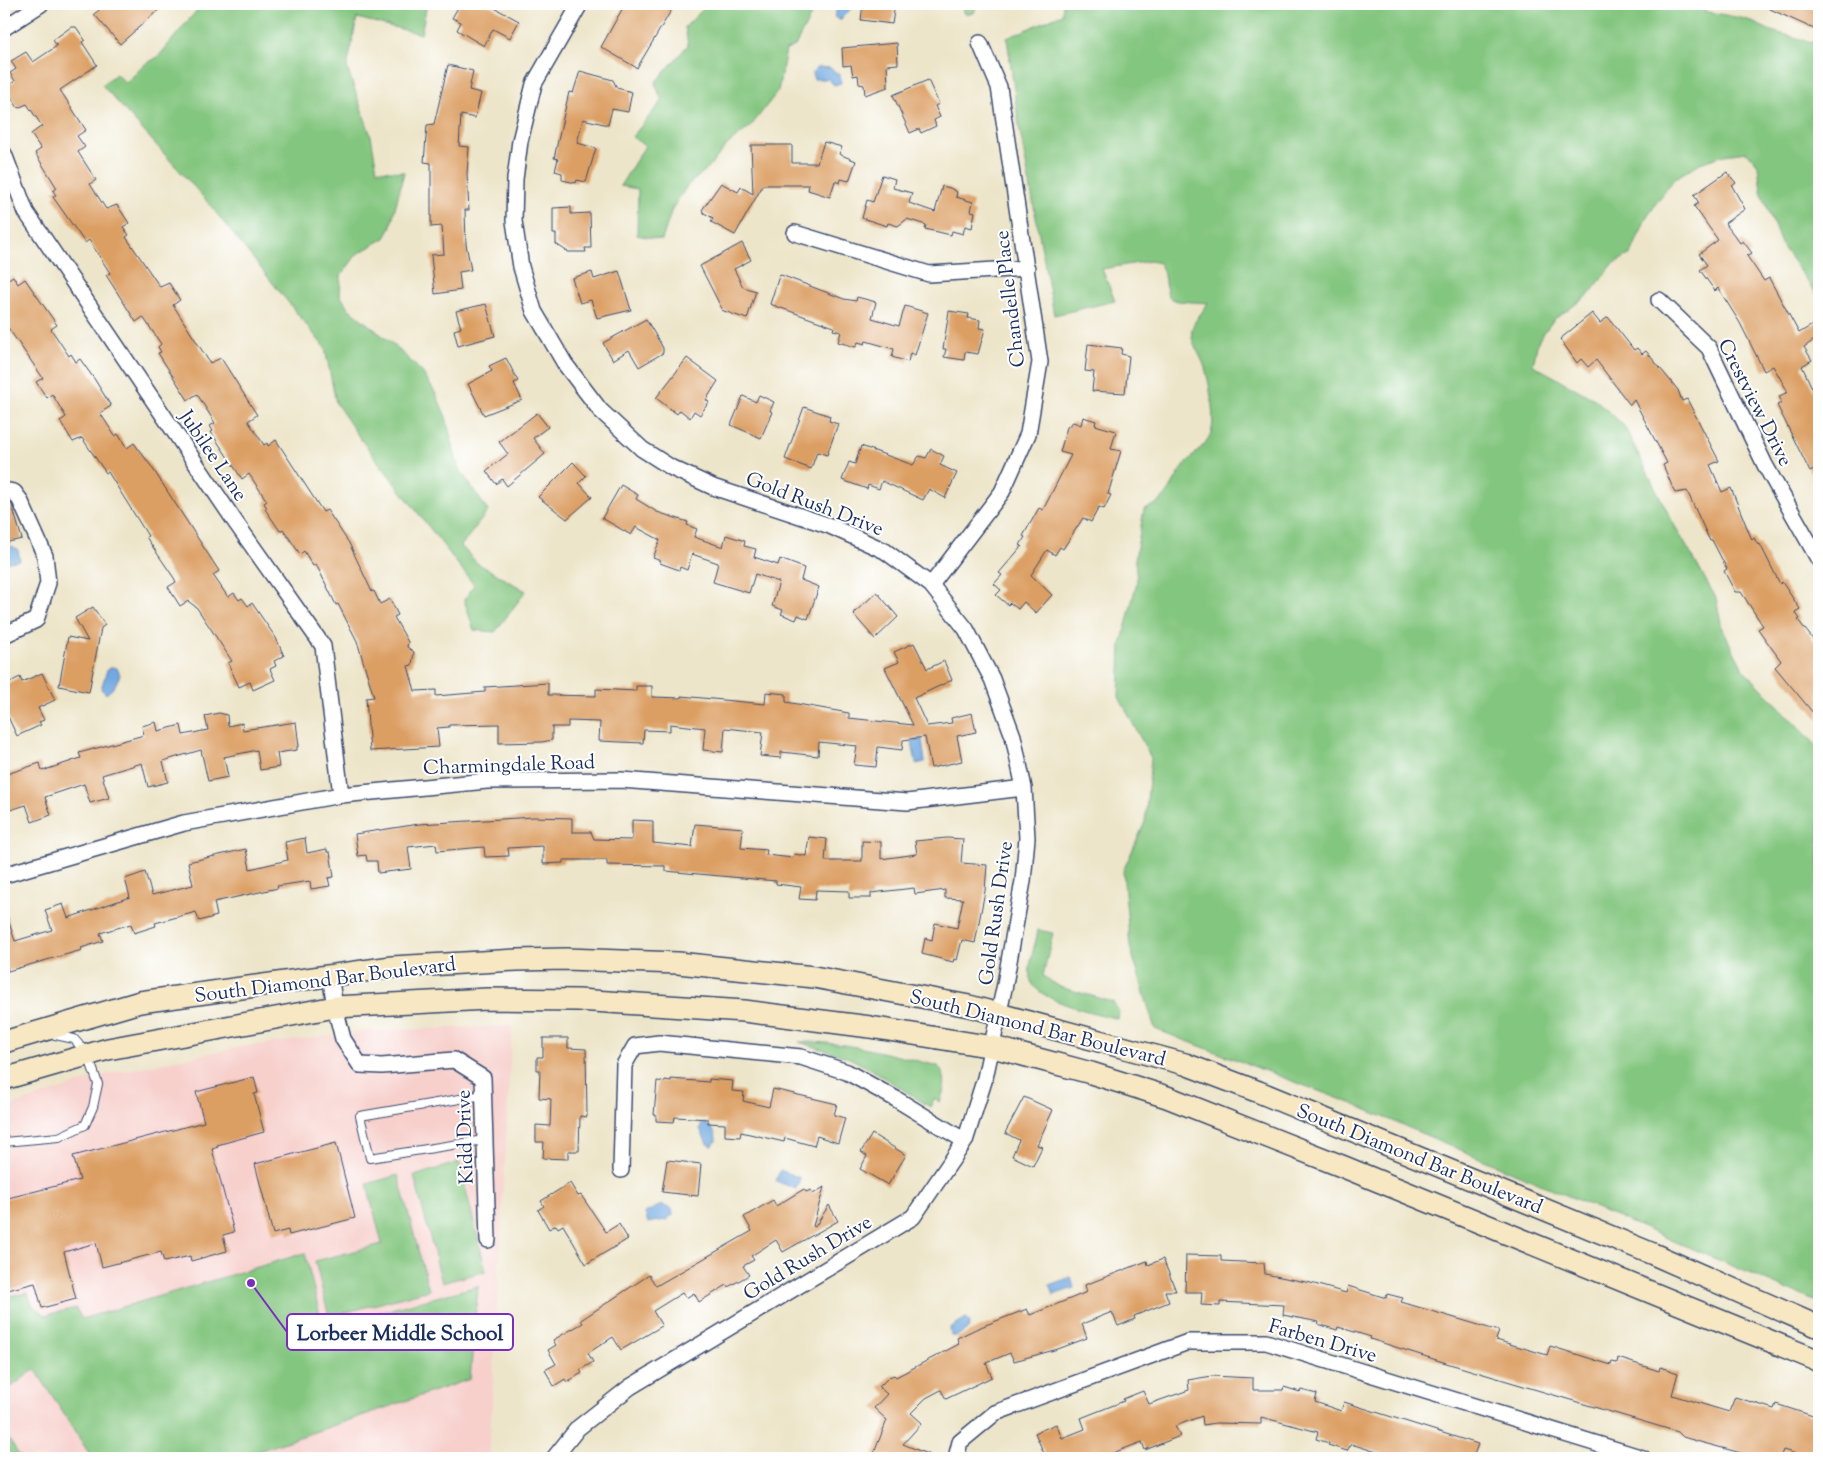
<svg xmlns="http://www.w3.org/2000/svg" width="1823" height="1462" viewBox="0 0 1823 1462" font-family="'Sorts Mill Goudy',serif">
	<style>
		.built { fill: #f7d0cc }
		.green { fill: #83c67f; stroke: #4f7a6e }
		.water { fill: #71a9e0; stroke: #466c9f }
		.building { fill: #dc9f63 }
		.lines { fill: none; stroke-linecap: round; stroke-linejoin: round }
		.lane-casing { stroke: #3a4a6e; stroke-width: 10 }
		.street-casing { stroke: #3a4a6e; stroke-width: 18 }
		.secondary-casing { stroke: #3a4a6e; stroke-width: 24 }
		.lane { stroke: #fff; stroke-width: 8 }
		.street { stroke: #fff; stroke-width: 15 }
		.secondary { stroke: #f7e8c3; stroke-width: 21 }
		.labels { text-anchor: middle; stroke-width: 4; stroke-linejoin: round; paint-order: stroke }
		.street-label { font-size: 20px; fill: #1b2f5e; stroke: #fff }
		.leader { fill: none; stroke: #7b2cbf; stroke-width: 2 }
		.callout-dot { fill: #7b2cbf; stroke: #fff; stroke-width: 2 }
		.callout { fill: #fff; stroke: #7b2cbf; stroke-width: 2 }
		.callout-label { font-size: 21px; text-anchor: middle; font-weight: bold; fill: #1b2f5e }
	</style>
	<rect width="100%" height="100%" fill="#fff"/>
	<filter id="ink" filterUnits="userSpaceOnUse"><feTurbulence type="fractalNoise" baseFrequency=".02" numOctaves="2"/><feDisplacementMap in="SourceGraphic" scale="10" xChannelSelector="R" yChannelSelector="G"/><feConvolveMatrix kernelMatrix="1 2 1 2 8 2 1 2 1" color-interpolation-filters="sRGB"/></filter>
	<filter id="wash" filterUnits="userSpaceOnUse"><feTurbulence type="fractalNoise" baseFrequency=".0096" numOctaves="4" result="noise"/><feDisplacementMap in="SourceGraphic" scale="20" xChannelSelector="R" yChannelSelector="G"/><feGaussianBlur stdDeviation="1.12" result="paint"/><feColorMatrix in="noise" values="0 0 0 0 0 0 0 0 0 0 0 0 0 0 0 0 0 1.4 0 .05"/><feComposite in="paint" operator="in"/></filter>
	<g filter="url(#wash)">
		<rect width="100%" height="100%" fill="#ede5c9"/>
		<!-- built -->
		<path class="built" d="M512,1026L489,1458H4V1108L108,1074L240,1047L367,1031Z"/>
		<!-- green -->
		<path class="green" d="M202,4H427L421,34L357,18L347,68L371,136L377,170L404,172L390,229L385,238L357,254L341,276L340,295L349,309L394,345L422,372L436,394L446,417L458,467L488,511L461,546L477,563L526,591L495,632L474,630L464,600L474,585L359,437L336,403L325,348L205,199L102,85L116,74L126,83L145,64L158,57Z
			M708,4H817L795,46L786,50L778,91L751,126L728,144L708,168L687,186L672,209L662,240L637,235L638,189L620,186L645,146L632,137L662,101L655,83L688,45L685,27Z
			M961,4H977L974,13L965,14Z
			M1063,4H1698L1704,11L1746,19L1771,31L1819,44V298L1781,244L1761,191L1758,165L1747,152L1724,155L1700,163L1674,179L1647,216L1631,254L1613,264L1588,296L1554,319L1538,341L1533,365L1596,400L1624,426L1672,521L1716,598L1722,628L1743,669L1819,748V1303L1353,1104L1155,1029L1130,947L1123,871L1145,822L1151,758L1119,697L1121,645L1137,582L1135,559L1144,509C1169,501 1169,488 1182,469C1190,457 1206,446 1211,433C1216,420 1209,378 1204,365C1200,354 1189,340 1192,329C1194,320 1203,312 1208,303L1177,301L1168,297L1163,270L1159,263L1150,261L1102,269L1115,301L1054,315L1019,126L1007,38L1062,14Z
			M1038,930L1053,933L1043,976L1060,987L1113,1002L1119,1011L1118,1019C1097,1013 1032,1001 1030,977C1028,962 1036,944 1038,930Z
			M799,1042C846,1041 893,1055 938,1066C948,1079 945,1087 940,1102L934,1099L930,1107L871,1069L847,1057Z
			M459,1162L486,1271L442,1283L414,1176Z
			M398,1175L429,1290L329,1317L315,1261L382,1244L367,1184Z
			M305,1253L323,1327L478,1286L470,1379L238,1458H92L35,1369L10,1388L4,1379V1297L28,1293L32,1305L46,1315L76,1308L82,1319Z
			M4,1432L21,1458H4Z"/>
		<!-- water -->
		<path class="water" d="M836,4H852L851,9L840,20L834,17L836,12Z
			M817,67L830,68L840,75L841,83L834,85L828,79H814L812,74Z
			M12,546L18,550L20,560L4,563V549Z
			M112,667L117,668L120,675L114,687L106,694L101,689L107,670Z
			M922,739L925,762L916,764L912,741Z
			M702,1123C711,1125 716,1131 716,1141L712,1146L707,1144L700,1129Z
			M780,1170L800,1178L796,1189L776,1181Z
			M661,1205L672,1209L673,1215L666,1220L648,1223L645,1213Z
			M1071,1277L1074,1288L1053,1295L1049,1285Z
			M966,1318L970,1322L969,1328L957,1336H951L950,1328Z"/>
		<g id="blocks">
			<!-- building -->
			<path class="building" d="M107,4H165L120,44L94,14Z
				M460,4H487L519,21L510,38L493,29L484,46L457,30L461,22L452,18Z
				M625,4H675L637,68L601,47Z
				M863,4H895L892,24L861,20Z
				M1759,4H1819V17L1814,29Z
				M71,27H76L85,40L82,42L97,65L60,90L86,130L77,136L85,147L78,152L96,180L90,184L106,209L117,205L129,223L123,227L129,235L126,237L160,287L169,283L180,300L173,305L210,363L221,358L257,415L248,421L264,445L267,443L268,446L276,440L323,512L327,510L349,543L372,592L374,591L380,604L390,599L398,615L394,617L408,642L407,647L414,652L412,665L408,666L415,691L436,690V696L485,692V687L548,683V695L596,696V689L636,691V686H652V697L681,698V696L765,704L766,692L786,694V702L849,713V718L913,725L885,668L899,662L894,652L914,643L927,669L944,661L952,680L914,698L927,726L952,723L951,718L972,713L976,732L957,736L962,761L931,768L925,737L903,740L902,750L878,747L876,767L854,765L857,746L819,742L818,756L781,752V758L760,756L763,732L725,728L723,752L703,750L705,728L670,724V731L644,730L643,743L599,741L600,722L568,721V727H552V740L542,742L499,743V724L449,725V727L437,728L439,747L370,751L366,698L374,697L357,641L338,604L336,605L316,564L313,566L304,551L300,554L283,529L280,531L265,509L267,508L264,503L267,501L249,474L242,479L211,432L213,431L210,426L215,423L197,394L188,400L158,353L161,352L158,347L161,344L143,317L136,322L106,275L110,273L89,240L85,243L53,197L56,195L53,191L57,188L35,153L41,149L31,134L42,126L27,104L18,108L5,88L15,81L10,73L16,69L11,61L26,52L33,62L57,46L53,40Z
				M897,43L898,64L887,65L888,87L865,95L864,85L859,84L858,75L853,76L851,65L843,66L842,48Z
				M448,65L473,71L469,90L481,93L475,118L461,115L459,146L469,147L467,174L469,210H465L466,244L471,270L459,272L461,290L435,294L431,255L444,254L442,226L431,227V163L424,162L427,125L434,124Z
				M580,71L613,80L617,88L632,92L628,112L612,109L608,125L583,119L577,143L596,148L586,182L577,180L576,183L562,180V173L555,171L558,159L554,158L569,92L573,93Z
				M928,80L939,104L935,106L940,117L934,120L936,126L921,133L919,129L910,133L893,95Z
				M824,142L842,147L839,154L856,161L849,181L841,179L840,183L835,181L830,197L808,190L809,185H763L735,235L711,222L713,218L704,213L702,210L721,183L738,192L741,187L753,194L751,145H792V163H817Z
				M1727,172L1736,183L1732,186L1745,209L1725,223L1740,243L1743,241L1752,253L1747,256L1764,281L1769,278L1799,333L1819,321V337L1804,347L1812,360L1802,366L1817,399L1819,400V467L1810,472L1777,405L1782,403L1779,396L1788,392L1773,366L1764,371L1740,323L1718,288L1715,291L1700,270L1707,265L1699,254L1718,240L1694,206L1699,203L1694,195Z
				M882,175L895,179L893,188L912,193L909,203L935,212L942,186L950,188L957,192L956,197L973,202L971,211L975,212L972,228L965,226L963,234L952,231L951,235L925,229L926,225L907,219L898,226L888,223L887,226L862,218L867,200L873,202Z
				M571,207V214L590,213L591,248H585L586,252H568L556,244V234H553V208Z
				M742,243L751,260L734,269L743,287L756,291L747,319L721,310L722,309L700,266Z
				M619,271L631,310L597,318L591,300L580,303L572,278L592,272L594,279Z
				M781,275L844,299L856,301L857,297L876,302L872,318L899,326L905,306L928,313L915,355L910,353L908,362L892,357L894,349L866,341L865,344L858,342L856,347L838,342L841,332L833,330L834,327L770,304L779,276Z
				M13,276L18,284L25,279L57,325L51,329L69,356L71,354L76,362L80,359L95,380L111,406L100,413L115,436L118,434L127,448L134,443L151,466L219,571L213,575L228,597L234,593L239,600L242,598L248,606L252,603L276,638L284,656L274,661L276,666L270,669L275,680L253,690L250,682L239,687L228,663L232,661L197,608L188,601L180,606L168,587L176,582L174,578L146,537L148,536L108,472L106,473L82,438L73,442L60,421L66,417L52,394L47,398L36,382L43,378L4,322V282Z
				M486,304L495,336L458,346L454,330L461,328L456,311Z
				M949,311L969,314L968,318L980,320L979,328L985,329L978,354L965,352L964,360L944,357L946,349H943Z
				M1592,313L1600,323L1608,317L1634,350L1637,348L1642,354L1646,351L1678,390L1682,401L1687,399L1719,461L1710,465L1722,492L1731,488L1752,540L1754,538L1758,545L1760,544L1780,584L1782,582L1800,609L1795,612L1800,619L1798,620L1819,647V720L1775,667L1781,661L1758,629L1763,626L1741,592H1735L1724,571L1727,569L1712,540L1710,541L1687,491L1675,493L1663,465L1667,463L1634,400L1630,405L1596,360L1588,367L1581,359L1577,363L1560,339Z
				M646,319L663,348V353L639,367L629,350L613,360L603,343Z
				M1088,344L1122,348L1121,354L1129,356L1125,393L1092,391L1094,372L1085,371Z
				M506,358L518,381L514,383L522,400L484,415L468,384L492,371L489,366Z
				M687,358L718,381L706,400L709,402L700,415L694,411L690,418L680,410L677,414L656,398Z
				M759,395L774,402L770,411L772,412L761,438L731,425L743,396L756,402Z
				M804,407L830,416L829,421L838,424L827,455L817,452L811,469L785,459Z
				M537,413L548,427L533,438L545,454L507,486L502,479L496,484L486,471L508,454L499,442Z
				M1083,417L1096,421L1095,425L1116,431L1111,449L1121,451L1108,494L1111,495L1104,509L1099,507L1091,522L1083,518L1063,549L1060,547L1055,555L1047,550L1031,575L1052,595L1036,613L1024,602L1018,609L1010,603L1008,605L996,595L1001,590L994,584L1002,575L999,573L1022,546L1020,545L1025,537L1023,536L1039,508L1043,510L1071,455L1060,452L1067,427L1073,422L1081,425Z
				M861,446L913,465L919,456L926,458L931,449L944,456L940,465L957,473L945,498L929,489L923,500L882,481L879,489L868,485L867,489L842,480L849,462L855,464Z
				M573,462L586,476L579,483L592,497L567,519L538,497Z
				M621,485L638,495L636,499L657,512L688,522L687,525L697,529L694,537L723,547L726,535L745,541L744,546L756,549L754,557L778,565L780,559L804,568L801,580L819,587L808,619L798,615L796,620L781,614L783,610L772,606L779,582L755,574L749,593L713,582L718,563L692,554L687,570L680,567L679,570L660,563L661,561L653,558L660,540L636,527L631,535L602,518Z
				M4,500H9L12,505L22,539L4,543Z
				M877,592L898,617L875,639L854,615L855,612Z
				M93,607L105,625L101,628L89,692L59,686L68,637L88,641L75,618Z
				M42,673L55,700L38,708L44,720L39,722L41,725L17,736L4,708V685L20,677L22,682Z
				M219,713L227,715L228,726L242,723L243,730L296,722L299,746H297V750L277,753L279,767L260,770L257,750L224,757L228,777L208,781L201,750L163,761L168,782L148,787L142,763L102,775L109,798L90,803L84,784L45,797L51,815L32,822L26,805L4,812V775L40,763L42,771L81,758L79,753L144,735L142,726L156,722L158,731L181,725L183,735L208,730L205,716Z
				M534,817L572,818V832H591L594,839L632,840V820L653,821V843L692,847L695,824L743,828L741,848L767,850L766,855L793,858L794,854L806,856L809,837L827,839L825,861H862V841L881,842V859L917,854L915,841L947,838L963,839L961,863L987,865L985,891L975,943L962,940L957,960L954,959L953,962L922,954L925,938L932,940L935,923L957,928L963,899L945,898V890L915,894L914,888L871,893V898H849V891L816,890L815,900L799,899L801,887L776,884V881L665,871V866L607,865V860H563V863L543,864V846L508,848L509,856L485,857L484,847L437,851L436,844L408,847L411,869L378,873L377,861H367L366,855L358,856L355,834L419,824Z
				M305,838L307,853L327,849V852H330L334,877L328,878L330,886L311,889L310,881L277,886L278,888L214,902L217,916L199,921L196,912L155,923L156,926L134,933L131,924L100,933L103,941L81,948L82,950L8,971L4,958V917L7,916L15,941L52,930L45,910L63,904L68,918L130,897L125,879L145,872L152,895L193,885L188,862L246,849L250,869L288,860L285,842Z
				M543,1038H568V1048L586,1049L587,1117L580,1116L579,1151H568V1159L543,1158L544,1142H536V1125L550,1126L551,1099L539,1098L540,1070H537V1057H543Z
				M254,1077L258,1093L254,1094L264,1132L217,1145L218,1147L212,1149L234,1232L223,1235L227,1251L191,1261L190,1256L164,1262L161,1252L102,1267L96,1243L64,1252L76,1299L42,1308L35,1283L4,1291V1199L80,1180L73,1156L204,1122L196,1092Z
				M671,1079L709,1082V1079L733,1081L732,1091L744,1092L743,1101L769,1107L773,1089L837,1104L834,1115L845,1118L838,1143L817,1136L814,1146L785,1138L784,1142L741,1132L740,1137L725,1136V1124L708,1123V1119L675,1117L674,1122L656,1121V1115H654L657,1081L665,1082V1080L671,1081Z
				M1024,1097L1053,1110L1037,1145L1042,1147L1033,1166L1012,1156L1019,1140L1005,1133Z
				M872,1134L906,1155L888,1185L860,1169L867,1156L861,1152Z
				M336,1143L355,1218L289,1235L288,1230L273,1234L255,1164Z
				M667,1160L701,1164L698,1196L662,1192Z
				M570,1183L578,1196L581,1195L606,1232L619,1224L628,1239L586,1264L563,1225L558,1228L556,1225L549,1229L538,1210L544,1206L541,1201Z
				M824,1187L813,1226L815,1227L829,1205L838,1221L783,1252L776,1240L751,1256L754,1260L743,1266L749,1275L728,1287L727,1285L699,1302L694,1293L686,1298L682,1293L653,1311L662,1326L621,1350L613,1337L588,1353L593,1362L580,1370L582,1373L567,1382L565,1379L554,1386L545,1370L556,1364L548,1350L556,1345L553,1340L583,1323L581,1320L649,1275L656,1286L752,1231L744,1217L773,1200L776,1206L804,1189L806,1192L811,1190L813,1194Z
				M1186,1255L1221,1256V1261L1264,1263L1265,1274L1311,1283L1346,1293L1348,1286L1386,1298L1387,1294L1403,1298L1401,1302L1499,1331L1496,1340L1547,1355L1550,1346L1611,1365L1612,1362L1617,1363L1618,1358L1659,1371L1660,1367L1678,1373L1672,1395L1729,1412L1735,1397L1774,1409L1776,1404L1819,1418V1458H1810L1783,1450L1780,1458H1760L1700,1442L1683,1437L1678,1432L1443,1362L1370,1339L1371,1337L1338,1327L1337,1330L1318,1324L1319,1322L1283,1315L1284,1305L1220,1302V1306L1201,1305L1202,1292H1185Z
				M1163,1259L1176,1291H1165L1169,1302L1134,1316L1135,1319L1118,1326L1112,1312L1082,1324L1087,1338L1058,1349L1014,1361L1010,1353L986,1363L992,1377L946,1399L941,1390L926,1398L911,1413L922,1423L903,1444L937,1458H872L887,1420L874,1408L887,1394L879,1387L889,1377L894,1375L896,1377L959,1344L957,1338L978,1328L1027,1309L1030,1315L1087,1292L1085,1285L1147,1261L1148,1265Z
				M1212,1376L1253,1378V1390H1283L1284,1387L1300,1392L1301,1390L1317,1394L1315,1402L1341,1411L1344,1402L1478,1444L1473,1458H1382L1383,1454L1351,1444L1347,1451L1328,1445L1329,1443L1316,1439L1318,1432L1261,1417V1424L1216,1423L1203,1425L1202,1416L1175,1426L1180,1436L1145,1450L1142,1442L1110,1454L1107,1458H1046L1035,1433L1056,1424L1062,1438L1085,1429L1081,1418L1124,1401L1123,1399L1143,1391L1149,1404L1189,1390L1188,1380Z"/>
		</g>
	</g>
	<g filter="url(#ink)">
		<use href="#blocks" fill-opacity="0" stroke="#3a4a6e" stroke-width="1"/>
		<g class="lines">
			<!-- lane casing -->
			<g class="lane-casing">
				<path id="lane" d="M483,1095L360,1116L370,1158L484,1140
					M4,1142L59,1137L85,1125L93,1107L98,1084L88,1055L74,1039L51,1034"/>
			</g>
			<!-- street casing -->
			<g class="street-casing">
				<path id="street" d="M4,28L41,4
					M4,154L26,212L236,523L323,646L341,795
					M795,233L929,274L1027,268
					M1659,300L1709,348L1765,465L1819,560
					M4,490L14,492L20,500L45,556L48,583L36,620L4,635
					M931,585L1002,492L1028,434L1040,362L999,87L980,43
					M4,875L184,823L341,795L487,781L621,780L907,802L1024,788
					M330,975L335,1007L343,1039L360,1065L382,1066L454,1060L483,1078L488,1240
					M621,1170L624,1065L635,1046L659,1043L801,1057L847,1072L896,1099L965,1141
					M554,1458L578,1428L630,1387L913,1217L965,1141L985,1078L1005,984L1023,881L1027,838L1024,788L1013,736L992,679L966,629L931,585L885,551L830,526L713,487L672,468L642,449L600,410L565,364L534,311L521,267L514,221L515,179L520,141L534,84L580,4
					M956,1458L960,1442L995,1413L1188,1342H1266L1643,1458"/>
			</g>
			<!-- secondary casing -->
			<g class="secondary-casing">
				<path id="secondary" d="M4,1042L140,1002L392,967L517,960L566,959L678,963L814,977L969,1006L1185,1064L1259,1092L1653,1254L1819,1327
					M4,1079L108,1049L335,1007L487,999L578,1000L744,1011L870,1027L993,1047L1091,1073L1167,1097L1344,1167L1819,1361"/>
			</g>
			<!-- lane -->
			<use href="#lane" class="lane"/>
			<!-- street -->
			<use href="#street" class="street"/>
			<!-- secondary -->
			<use href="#secondary" class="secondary"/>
		</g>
	</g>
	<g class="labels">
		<!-- street labels -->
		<g class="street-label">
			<text transform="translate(1009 299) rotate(-97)" y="7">Chandelle Place</text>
			<text transform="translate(1756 402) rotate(63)" y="7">Crestview Drive</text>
			<text transform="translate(214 455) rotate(56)" y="7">Jubilee Lane</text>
			<text transform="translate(815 503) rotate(21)" y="7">Gold Rush Drive</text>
			<text transform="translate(509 764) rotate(-2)" y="7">Charmingdale Road</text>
			<text transform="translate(995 913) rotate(-82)" y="7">Gold Rush Drive</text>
			<text transform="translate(325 979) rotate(-7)" y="7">South Diamond Bar Boulevard</text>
			<text transform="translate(1038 1027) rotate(14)" y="7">South Diamond Bar Boulevard</text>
			<text transform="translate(464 1137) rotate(-92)" y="7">Kidd Drive</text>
			<text transform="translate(1420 1158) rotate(22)" y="7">South Diamond Bar Boulevard</text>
			<text transform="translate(807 1257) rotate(-31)" y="7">Gold Rush Drive</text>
			<text transform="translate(1323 1340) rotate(16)" y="7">Farben Drive</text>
		</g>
	</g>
	<!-- callouts -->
	<path class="leader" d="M251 1283L287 1332"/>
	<circle class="callout-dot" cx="251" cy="1283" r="5"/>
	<rect class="callout" x="287" y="1314" width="226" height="36" rx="5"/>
	<g class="callout-label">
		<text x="400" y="1340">Lorbeer Middle School</text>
	</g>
	<!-- margin -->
	<rect width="1823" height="1462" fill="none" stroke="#fff" stroke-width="20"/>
</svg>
